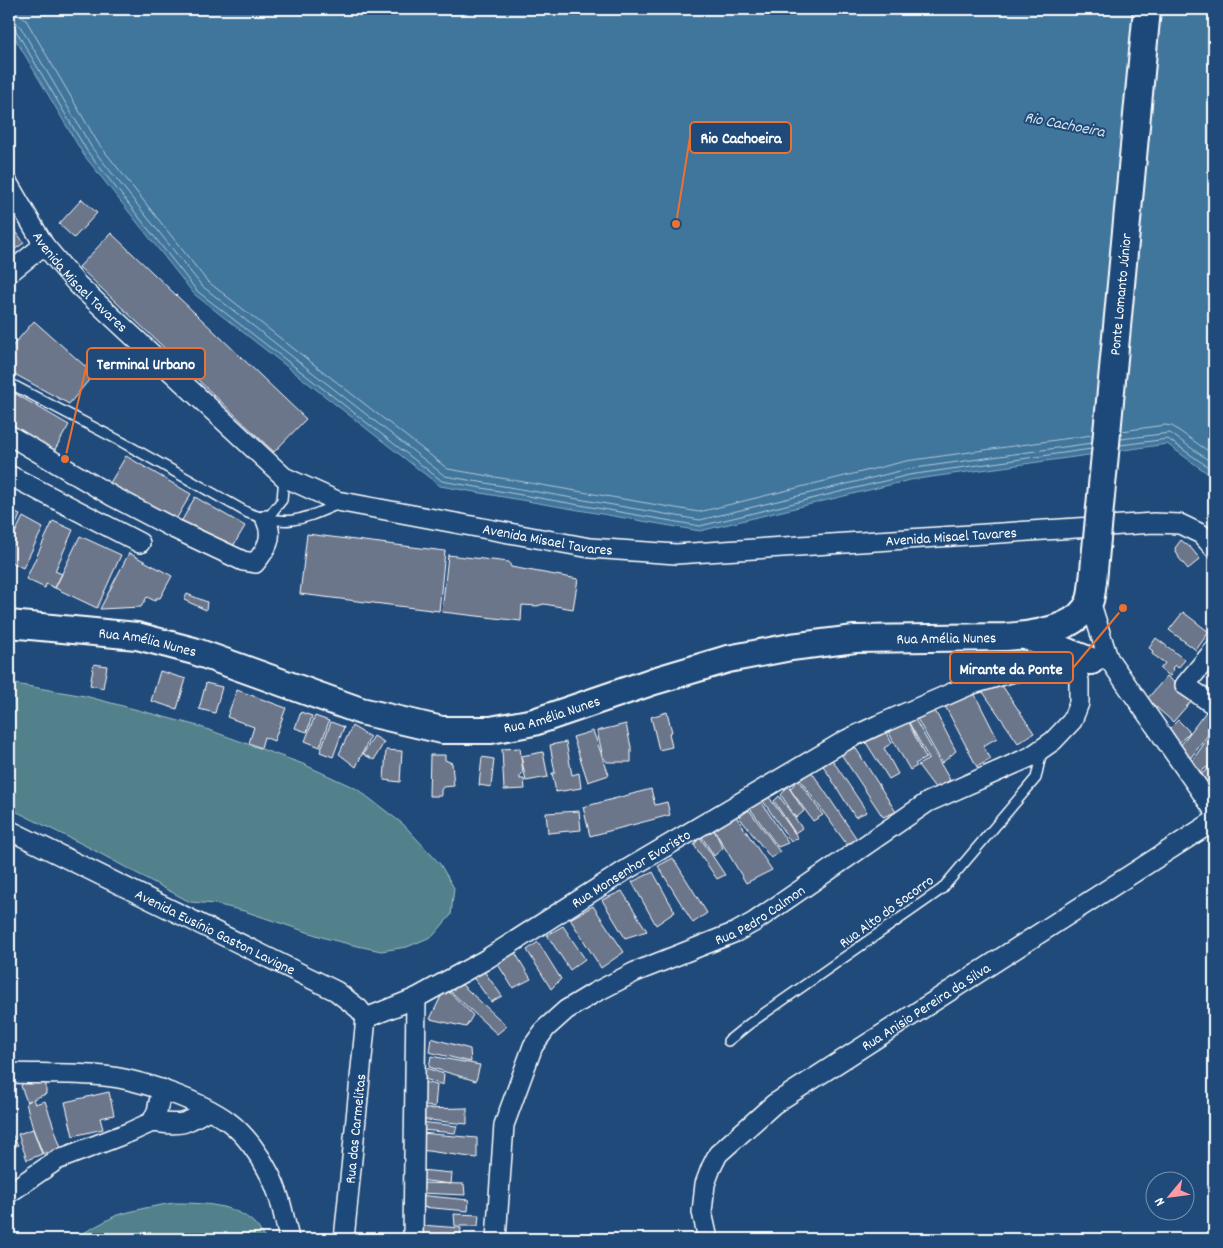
<svg xmlns="http://www.w3.org/2000/svg" width="1223" height="1248" viewBox="0 0 1223 1248" font-family="Dekko,sans-serif">
	<style>
		.green { fill: #52818b; stroke: #a8c0c5 }
		.water { fill: #40759c; stroke: #8cacc4 }
		.lines { fill: none; stroke-linecap: round; stroke-linejoin: round }
		.shore { stroke: #b3c8d7; stroke-width: 1 }
		.building { fill: #6c768b; stroke: #fff }
		.lane-casing { stroke: #fff; stroke-width: 12 }
		.street-casing { stroke: #fff; stroke-width: 22 }
		.secondary-casing { stroke: #fff; stroke-width: 30 }
		.lane { stroke: #1f4a7a; stroke-width: 9 }
		.street { stroke: #1f4a7a; stroke-width: 19 }
		.secondary { stroke: #1f4a7a; stroke-width: 26 }
		.secondary-bridge-casing { stroke: #fff; stroke-width: 30; stroke-linecap: butt }
		.secondary-bridge { stroke: #1f4a7a; stroke-width: 26 }
		.labels { text-anchor: middle; stroke-width: 4; stroke-linejoin: round; paint-order: stroke }
		.street-label { font-size: 15px; fill: #fff; stroke: #1f4a7a }
		.water-label { font-size: 16px; font-style: italic; fill: #d9e3eb; stroke: #1f4a7a }
		.leader { fill: none; stroke: #eb7230; stroke-width: 2 }
		.callout-dot { fill: #eb7230; stroke: #1f4a7a; stroke-width: 2 }
		.callout { fill: #1f4a7a; stroke: #eb7230; stroke-width: 2 }
		.callout-label { font-size: 16px; text-anchor: middle; font-weight: bold; fill: #fff }
	</style>
	<rect width="100%" height="100%" fill="#1f4a7a"/>
	<filter id="ink" filterUnits="userSpaceOnUse"><feTurbulence type="fractalNoise" baseFrequency=".02" numOctaves="2"/><feDisplacementMap in="SourceGraphic" scale="10" xChannelSelector="R" yChannelSelector="G"/><feConvolveMatrix kernelMatrix="1 2 1 2 8 2 1 2 1" color-interpolation-filters="sRGB"/></filter>
	<g filter="url(#ink)">
		<!-- green -->
		<path class="green" d="M9,683L85,696L198,726L303,764L357,789L403,824L440,864L454,888L451,915L433,936L407,947L381,951L353,945L325,938L244,911L215,904L190,902L88,847L9,808Z
			M173,1203C200,1203 233,1203 254,1223C259,1227 262,1234 265,1239H72L117,1215L145,1208Z"/>
		<!-- water -->
		<path class="water" d="M9,9H1214V478L1167,444L910,480L700,531L440,486L194,294L83,154L9,28Z"/>
		<g class="lines">
			<!-- shore -->
			<path class="shore" d="M9,12L18,14L26,20L98,143L207,281L448,469L699,512L906,461L1092,435
				M9,20L15,21L20,26L92,148L202,286L445,476L700,520L908,469L1092,443
				M9,26L15,29L87,151L197,291L442,481L700,526L909,475L1091,449
				M1122,431L1165,425L1172,426L1214,455
				M1121,439L1170,433L1214,464
				M1120,445L1168,439L1214,471"/>
		</g>
		<!-- building -->
		<path class="building" d="M82,199L97,213L74,238L59,224Z
			M9,221L24,243L9,253Z
			M111,233L306,419L274,452L79,267Z
			M34,321L94,374L69,404L9,371V350Z
			M9,390L69,425L54,451L9,425Z
			M126,456L191,494L175,521L110,483Z
			M195,497L245,526L229,553L180,524Z
			M9,510L20,515L9,540Z
			M23,517L43,528L23,568L9,561V545Z
			M53,521L73,530L55,571L62,574L55,588L46,584L45,588L26,579Z
			M307,534L445,551L439,611L300,594Z
			M80,536L121,555L97,608L55,588Z
			M1181,540L1191,548L1200,559L1188,569L1179,558L1175,548Z
			M129,553L172,576L160,598H156L155,601L147,597L141,607L100,609Z
			M448,555L509,562L511,567L578,579L573,609L544,604L537,606L522,605L521,621L442,612Z
			M187,594L207,602L206,610L184,600Z
			M1183,612L1209,632L1196,650L1169,630Z
			M1156,638L1185,660L1178,668L1175,665L1172,668L1174,670L1170,676L1160,669L1165,663L1152,654L1153,651L1149,648Z
			M94,664L107,666L103,688L90,685Z
			M160,671L186,679L177,709L151,701Z
			M1167,676L1193,699L1173,722L1147,699Z
			M999,681L1034,733L1018,743L983,692Z
			M206,683L222,687L215,713L199,709Z
			M972,689L997,738L983,746L991,759L977,767L945,706Z
			M237,690L286,708L274,741L264,737L261,748L249,743L254,727L227,717Z
			M932,705L956,751L942,763L915,715Z
			M1211,705L1214,707V727L1189,760L1180,746Z
			M301,712L312,716L307,732L295,728Z
			M667,712L672,732L669,733L672,747L659,750L651,717Z
			M315,716L329,721L320,747L305,741Z
			M913,716L950,780L936,789L918,765L929,759L907,719Z
			M906,718L926,758L915,764L917,766L910,770L886,728Z
			M1178,720L1190,732L1179,743L1167,731Z
			M331,722L344,727L333,757L320,752Z
			M626,724L631,747V762H607L603,757L597,731Z
			M352,726L370,737L356,767L339,754Z
			M884,729L892,743L884,748L898,774L889,779L865,741Z
			M1214,730V759L1209,766L1198,773L1191,762Z
			M593,731L609,775L588,782L573,737Z
			M374,736L384,742L374,760L363,754Z
			M566,742L572,775L579,773L581,788L556,792L552,773H555L550,745Z
			M855,747L896,812L883,817L841,754Z
			M520,748L523,773L520,776V779H524L525,789L504,790L502,749Z
			M386,750L402,751L400,782L384,780Z
			M543,752L548,777L526,781L521,756Z
			M430,755H445V760L452,763L454,786L443,787L441,790V796H429Z
			M482,757L494,759L491,787L479,785Z
			M831,758L867,812L855,817L822,764Z
			M1209,768L1214,773V794L1200,775Z
			M811,771L859,842L848,846L800,780Z
			M798,780L823,815L813,821L790,789Z
			M788,786L804,811L796,818L781,795Z
			M651,789L655,805L667,802L670,815L590,836L583,807Z
			M779,796L802,828L795,833L774,801Z
			M769,797L798,838L791,842L763,801Z
			M760,800L788,843L778,847L749,807Z
			M749,810L780,852L771,858L739,817Z
			M579,811L581,830L548,833L546,813Z
			M735,815L772,870L746,883L713,828Z
			M713,828L723,848L714,856L702,837Z
			M700,837L725,875L717,879L694,845Z
			M673,858L707,913L693,923L658,866Z
			M653,872L675,912L656,925L632,882Z
			M622,891L647,931L625,938L602,900Z
			M593,906L624,952L601,968L570,919Z
			M563,926L585,959L570,970L547,935Z
			M538,942L561,979L551,989L527,950Z
			M514,951L531,979L513,988L495,960Z
			M481,967L502,996L491,1002L470,973Z
			M459,982L507,1026L497,1034L450,991Z
			M445,988L473,1015L466,1027L430,1019Z
			M431,1038L470,1049L471,1062L429,1052Z
			M431,1056L480,1065L476,1081L429,1067Z
			M423,1067L444,1074L443,1085L422,1078Z
			M24,1080H46V1094L33,1099L35,1104L45,1101L62,1151L48,1156L47,1152L43,1154L33,1129L26,1103L31,1100L27,1102L21,1086Z
			M419,1081L437,1085L435,1107L417,1105Z
			M109,1092L114,1115L100,1118L103,1129L73,1136L65,1102Z
			M467,1108V1124L418,1119L419,1109Z
			M420,1122L457,1126L455,1133L421,1130Z
			M9,1129L18,1145L9,1150Z
			M33,1129L42,1154L27,1160L18,1134Z
			M421,1133L477,1138V1158L421,1150Z
			M420,1170L452,1173L451,1184L419,1180Z
			M417,1183L464,1184L465,1195L419,1193Z
			M418,1195L469,1200L468,1211L421,1207Z
			M454,1214L479,1215L478,1226H455Z
			M420,1225L461,1228L460,1239H419Z"/>
		<g class="lines">
			<!-- lane casing -->
			<g class="lane-casing">
				<path id="lane" d="M9,383L122,442L248,513C289,528 303,519 341,503
					M266,520L282,500L284,477
					M728,1041L749,1024L942,889L1036,778L1042,751"/>
			</g>
			<!-- street casing -->
			<g class="street-casing">
				<g id="street">
					<path id="s1" d="M9,185L44,245L77,284L284,477L337,501L590,548L676,554L1154,523L1180,524L1201,534L1214,548"/>
					<path d="M9,273L44,245"/>
					<path d="M9,435L112,496L175,529L243,561L255,563C267,549 274,537 266,520"/>
					<path d="M9,475L140,543"/>
					<path d="M1090,601L1108,658L1214,810"/>
					<path d="M1214,650L1185,685L1214,705"/>
					<path id="s2" d="M9,830L336,991L359,1009L366,1018L416,998"/>
					<path d="M9,1073C40,1074 73,1073 104,1076C139,1079 201,1101 229,1122C245,1134 260,1155 269,1173C280,1193 284,1217 289,1239"/>
					<path d="M152,1122C182,1125 182,1126 208,1110"/>
					<path d="M9,1193L57,1160L130,1132L152,1122L157,1111L162,1089"/>
					<path id="s3" d="M344,1239L366,1018"/>
					<path id="s4" d="M413,1239L416,998L485,960L626,870L848,739L878,725L970,685L1014,672L1075,663"/>
					<path id="s5" d="M496,1239L504,1125L533,1046L546,1028L566,1010L594,993L635,972L736,932L754,922L928,802L1030,757L1053,741L1072,721L1079,703V681L1075,663L1108,658"/>
					<path id="s6" d="M708,1239L702,1212L705,1184L711,1168L718,1154L774,1104L1214,821"/>
				</g>
			</g>
			<!-- secondary casing -->
			<g class="secondary-casing">
				<g id="secondary">
					<path id="s7" d="M9,624L137,636L194,651L361,711L442,730H491L534,722L654,681L728,659L791,647L855,639L1006,637C1032,635 1080,630 1090,600C1092,594 1092,587 1093,581"/>
					<path d="M1026,636L1091,661"/>
				</g>
			</g>
			<!-- lane -->
			<use href="#lane" class="lane"/>
			<!-- street -->
			<use href="#street" class="street"/>
			<!-- secondary -->
			<use href="#secondary" class="secondary"/>
			<!-- secondary-bridge casing -->
			<g class="secondary-bridge-casing">
				<g id="secondary-bridge">
					<path id="s8" d="M1093,581L1147,9"/>
				</g>
			</g>
			<!-- secondary-bridge -->
			<use href="#secondary-bridge" class="secondary-bridge"/>
		</g>
	</g>
	<g class="labels">
		<!-- street labels -->
		<g class="street-label">
			<text dy="5" stroke="none"><textPath href="#s1" startOffset="121">Avenida Misael Tavares</textPath></text>
			<text dy="5" stroke="none"><textPath href="#s8" startOffset="288">Ponte Lomanto Júnior</textPath></text>
			<text dy="5" stroke="none"><textPath href="#s1" startOffset="1081">Avenida Misael Tavares</textPath></text>
			<text dy="5" stroke="none"><textPath href="#s1" startOffset="676">Avenida Misael Tavares</textPath></text>
			<text dy="5" stroke="none"><textPath href="#s7" startOffset="965">Rua Amélia Nunes</textPath></text>
			<text dy="5" stroke="none"><textPath href="#s7" startOffset="140">Rua Amélia Nunes</textPath></text>
			<text dy="5" stroke="none"><textPath href="#s7" startOffset="560">Rua Amélia Nunes</textPath></text>
			<text dy="5" stroke="none"><textPath href="#s4" startOffset="492">Rua Monsenhor Evaristo</textPath></text>
			<text transform="translate(886 911) rotate(-36)" y="5">Rua Alto do Socorro</text>
			<text dy="5" stroke="none"><textPath href="#s5" startOffset="464">Rua Pedro Calmon</textPath></text>
			<text dy="5" stroke="none"><textPath href="#s2" startOffset="230">Avenida Eusínio Gaston Lavigne</textPath></text>
			<text dy="5" stroke="none"><textPath href="#s6" startOffset="344">Rua Anisio Pereira da Silva</textPath></text>
			<text dy="5" stroke="none"><textPath href="#s3" startOffset="111">Rua das Carmelitas</textPath></text>
		</g>
		<!-- water labels -->
		<g class="water-label">
			<text transform="translate(1065 123) rotate(11)" y="6">Rio Cachoeira</text>
		</g>
	</g>
	<!-- callouts -->
	<path class="leader" d="M676 224L690 137M65 459L87 363M1123 608L1073 668"/>
	<g class="callout-dot">
		<circle cx="676" cy="224" r="5"/>
		<circle cx="65" cy="459" r="5"/>
		<circle cx="1123" cy="608" r="5"/>
	</g>
	<g class="callout">
		<rect x="690" y="122" width="101" height="31" rx="5"/>
		<rect x="87" y="348" width="118" height="31" rx="5"/>
		<rect x="950" y="652" width="123" height="31" rx="5"/>
	</g>
	<g class="callout-label">
		<text x="741" y="143">Rio Cachoeira</text>
		<text x="146" y="369">Terminal Urbano</text>
		<text x="1011" y="674">Mirante da Ponte</text>
	</g>
	<!-- margin -->
	<rect width="1223" height="1248" fill="none" stroke="#1f4a7a" stroke-width="30"/>
	<rect x="15" y="15" width="1193" height="1218" fill="none" stroke="#fff" stroke-width="2" filter="url(#ink)"/>
	<!-- north arrow -->
	<g transform="translate(1170 1196) rotate(241)"><circle r="24" fill="#1f4a7a" stroke="#7992af"/>
	<path d="M0-4L9 19L0 12L-9 19Z" fill="#ff9aa2"/>
	<text y="-8" font-size="14" font-weight="bold" text-anchor="middle" fill="#ffffff">N</text>
	</g>
</svg>
